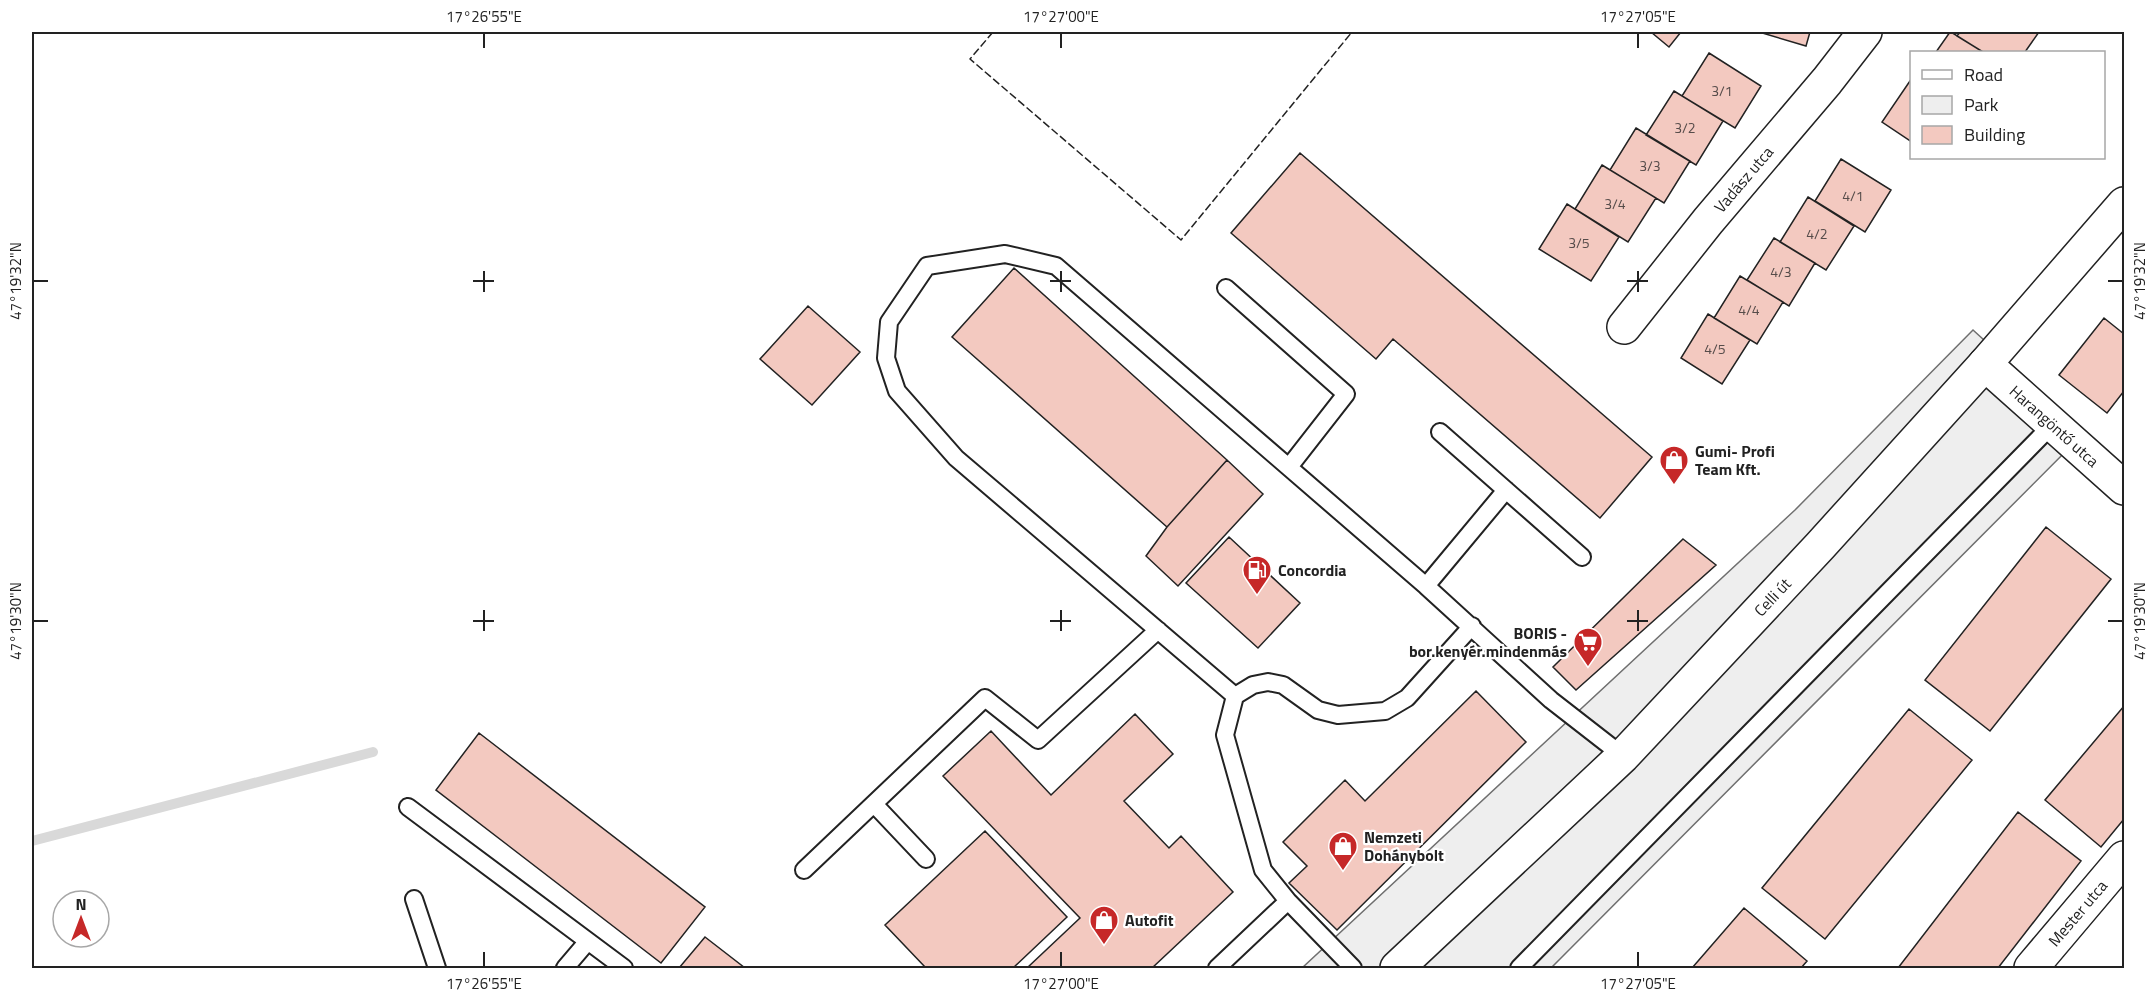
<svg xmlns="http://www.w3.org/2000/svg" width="2156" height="1000" viewBox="0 0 2156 1000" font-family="'Titillium Web',sans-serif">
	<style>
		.green { fill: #eee; stroke: #6f6f6f; stroke-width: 1.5 }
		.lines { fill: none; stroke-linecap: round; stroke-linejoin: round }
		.stream { stroke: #d9d9d9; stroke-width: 10 }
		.building { fill: #f3c9c0; stroke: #222; stroke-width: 1.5 }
		.service-casing { stroke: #222; stroke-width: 20 }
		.minor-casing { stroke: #222; stroke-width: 36 }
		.tertiary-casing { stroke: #222; stroke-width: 36 }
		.service { stroke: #fff; stroke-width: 16 }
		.minor { stroke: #fff; stroke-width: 33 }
		.tertiary { stroke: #fff; stroke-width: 33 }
		.fence { stroke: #222; stroke-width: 1.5; stroke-dasharray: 8 3; stroke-linecap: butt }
		.ticks { fill: none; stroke: #222; stroke-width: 2 }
		.labels { text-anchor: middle; stroke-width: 4.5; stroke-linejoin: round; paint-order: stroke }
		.number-label { font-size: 14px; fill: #564c4a }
		.street-label { font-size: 16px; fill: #222; stroke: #fff }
		.poi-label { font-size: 16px; font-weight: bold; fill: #222; stroke: #fff; text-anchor: start }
		.neatline { fill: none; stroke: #222; stroke-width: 2 }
		.ticks-label { font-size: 15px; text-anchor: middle; fill: #222 }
	</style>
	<rect width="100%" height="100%" fill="#fff"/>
	<!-- green -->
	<path class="green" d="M1973,330L2085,432L1551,968H1302L1795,510Z"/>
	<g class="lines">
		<!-- stream -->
		<path class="stream" d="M32,841L373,752"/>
	</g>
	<!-- building -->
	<path class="building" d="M1651,32H1681L1669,47Z
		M1759,32H1810L1806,46Z
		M1950,32H1951L1983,52H1936Z
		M1960,32H2039L2025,52H1983L1957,36Z
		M1709,53L1761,86L1735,128L1682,96Z
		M1912,78V142L1882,122Z
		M1674,91L1723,121L1696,165L1646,135Z
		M1636,128L1690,161L1664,203L1610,170Z
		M1300,153L1652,457L1600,518L1393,339L1376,359L1231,233Z
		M1841,159L1891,190L1865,232L1815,201Z
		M1602,165L1656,198L1628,242L1575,209Z
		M1808,197L1854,226L1826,270L1780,242Z
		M1567,204L1619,237L1591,281L1539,249Z
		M1774,238L1815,263L1789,306L1747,280Z
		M1014,268L1227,460L1167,527L952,337Z
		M1740,276L1783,302L1757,344L1714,318Z
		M808,306L860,352L812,405L760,359Z
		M1708,314L1750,340L1722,384L1681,358Z
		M2104,318L2124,334V391L2107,413L2059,375Z
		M1227,460L1263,494L1178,586L1146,556L1167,527Z
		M2046,527L2111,579L1990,731L1925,680Z
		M1229,537L1300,603L1258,648L1186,583Z
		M1683,539L1716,565L1576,690L1553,667Z
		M1476,691L1526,742L1337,930L1289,883L1307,866L1283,842L1345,780L1365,801Z
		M2124,706V819L2101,847L2045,800Z
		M1909,709L1972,760L1825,939L1762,888Z
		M1135,714L1173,754L1124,801L1169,848L1181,836L1233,892L1152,968H1027L1080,918L943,776L991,731L1051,795Z
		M479,733L705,907L661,963L436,790Z
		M2018,812L2081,861L1998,968H1898Z
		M985,831L1067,917L1013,968H926L885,925Z
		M1744,908L1807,961L1801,968H1692Z
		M705,937L745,968H679Z"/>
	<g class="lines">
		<!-- service casing -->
		<g class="service-casing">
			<path id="service" d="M1226,288L1346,394L1289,467
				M1440,432L1582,557
				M1426,586L1506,490
				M1472,626L1407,698L1385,711L1338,715L1318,710L1283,685L1268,682L1253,685L1235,696L956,458L897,391L886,358L889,322L927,266L1005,254L1056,266L1426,586L1551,700L1623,756
				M874,804L926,859
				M408,807L624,968
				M804,870L985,698L1038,740L1158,630
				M414,899L437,968
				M1288,901L1353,968
				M565,968L588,941
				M1217,968L1288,901L1263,870L1225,735L1235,696
				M1519,968L2053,424"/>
		</g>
		<!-- minor casing -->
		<g class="minor-casing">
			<g id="minor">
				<path id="s1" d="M1624,327L1708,221L1827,81L1865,32"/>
				<path id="s2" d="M1985,364L2124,488"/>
				<path id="s3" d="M2031,968L2124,858"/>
			</g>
		</g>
		<!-- tertiary casing -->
		<g class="tertiary-casing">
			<g id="tertiary">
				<path id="s4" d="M1397,968L1623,756L1820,546L1985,364L2124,204"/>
			</g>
		</g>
		<!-- service -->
		<use href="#service" class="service"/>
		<!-- minor -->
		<use href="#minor" class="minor"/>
		<!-- tertiary -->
		<use href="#tertiary" class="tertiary"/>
		<!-- fence -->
		<path class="fence" d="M993,32L970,59L1181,240L1352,32"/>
	</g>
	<!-- ticks -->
	<path class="ticks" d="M484,33V48M1061,33V48M1638,33V48M484,271V292M1061,271V292M1638,271V292M33,281H48M473,281H494M1050,281H1071M1627,281H1648M2108,281H2123M484,610V631M1061,610V631M1638,610V631M33,621H48M473,621H494M1050,621H1071M1627,621H1648M2108,621H2123M484,952V967M1061,952V967M1638,952V967"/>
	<!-- icons -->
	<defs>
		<g id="shop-pin" transform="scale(1.5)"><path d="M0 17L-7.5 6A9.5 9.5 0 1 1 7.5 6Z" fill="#c62828" stroke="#fff"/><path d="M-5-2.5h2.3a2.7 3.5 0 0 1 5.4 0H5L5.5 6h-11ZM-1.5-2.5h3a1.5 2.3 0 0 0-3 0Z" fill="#fff"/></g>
		<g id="fuel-pin" transform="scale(1.5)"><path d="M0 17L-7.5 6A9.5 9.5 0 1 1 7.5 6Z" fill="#c62828" stroke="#fff"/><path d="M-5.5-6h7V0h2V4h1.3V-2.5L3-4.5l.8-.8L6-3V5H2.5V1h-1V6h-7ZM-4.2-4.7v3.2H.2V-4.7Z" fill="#fff"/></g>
		<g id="supermarket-pin" transform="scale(1.5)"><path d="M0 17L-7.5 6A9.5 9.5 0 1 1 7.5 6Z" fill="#c62828" stroke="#fff"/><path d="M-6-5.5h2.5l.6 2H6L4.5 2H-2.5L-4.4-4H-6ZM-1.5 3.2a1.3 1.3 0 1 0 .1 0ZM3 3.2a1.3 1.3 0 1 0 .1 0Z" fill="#fff"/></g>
	</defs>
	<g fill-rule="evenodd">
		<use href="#shop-pin" x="1674" y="460"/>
		<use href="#fuel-pin" x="1257" y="570"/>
		<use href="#supermarket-pin" x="1588" y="642"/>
		<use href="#shop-pin" x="1343" y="846"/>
		<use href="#shop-pin" x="1104" y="920"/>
	</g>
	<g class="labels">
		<!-- number labels -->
		<g class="number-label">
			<text x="1722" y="96">3/1</text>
			<text x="1685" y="133">3/2</text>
			<text x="1650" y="171">3/3</text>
			<text x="1853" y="201">4/1</text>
			<text x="1615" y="209">3/4</text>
			<text x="1817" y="239">4/2</text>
			<text x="1579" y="248">3/5</text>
			<text x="1781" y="277">4/3</text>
			<text x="1749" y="315">4/4</text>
			<text x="1715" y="354">4/5</text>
		</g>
		<!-- street labels -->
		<g class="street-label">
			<text dy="6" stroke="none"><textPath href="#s1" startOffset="190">Vadász utca</textPath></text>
			<text dy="6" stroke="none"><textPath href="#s2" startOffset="93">Harangöntő utca</textPath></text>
			<text dy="6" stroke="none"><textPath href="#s4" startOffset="528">Celli út</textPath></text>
			<text dy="6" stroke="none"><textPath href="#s3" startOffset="72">Mester utca</textPath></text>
		</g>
		<!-- poi labels -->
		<g class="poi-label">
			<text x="1695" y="457">Gumi- Profi<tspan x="1695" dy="18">Team Kft.</tspan></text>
			<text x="1278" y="576">Concordia</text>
			<text x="1567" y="639" text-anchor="end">BORIS -<tspan x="1567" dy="18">bor.kenyér.mindenmás</tspan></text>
			<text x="1364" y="843">Nemzeti<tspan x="1364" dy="18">Dohánybolt</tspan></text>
			<text x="1125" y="926">Autofit</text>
		</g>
	</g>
	<!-- border -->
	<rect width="2156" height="1000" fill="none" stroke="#ffffff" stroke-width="66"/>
	<!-- legend -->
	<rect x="1910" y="51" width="195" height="108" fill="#ffffff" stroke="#a7a7a7" stroke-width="1.5"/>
	<rect x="1922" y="70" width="30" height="9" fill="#ffffff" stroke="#a7a7a7" stroke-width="1.5"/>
	<text x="1964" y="81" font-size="18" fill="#222222">Road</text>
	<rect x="1922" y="96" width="30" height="18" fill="#eeeeee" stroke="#a7a7a7" stroke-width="1.5"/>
	<text x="1964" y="111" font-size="18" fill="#222222">Park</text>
	<rect x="1922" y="126" width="30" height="18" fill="#f3c9c0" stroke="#a7a7a7" stroke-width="1.5"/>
	<text x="1964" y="141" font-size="18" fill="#222222">Building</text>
	<!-- north arrow -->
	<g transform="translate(81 919)"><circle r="28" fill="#ffffff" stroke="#a7a7a7" stroke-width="1.5"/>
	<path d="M0-4.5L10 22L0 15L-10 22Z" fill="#c62828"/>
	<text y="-9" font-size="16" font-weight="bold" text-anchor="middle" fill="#222222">N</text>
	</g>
	<rect x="33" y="33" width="2090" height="934" class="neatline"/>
	<g class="ticks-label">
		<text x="484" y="22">17°26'55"E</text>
		<text x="1061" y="22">17°27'00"E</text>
		<text x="1638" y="22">17°27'05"E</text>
		<text transform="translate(16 281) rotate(-90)" y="5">47°19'32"N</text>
		<text transform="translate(2140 281) rotate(-90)" y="5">47°19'32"N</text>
		<text transform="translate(16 621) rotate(-90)" y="5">47°19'30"N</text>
		<text transform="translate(2140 621) rotate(-90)" y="5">47°19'30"N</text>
		<text x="484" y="989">17°26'55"E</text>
		<text x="1061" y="989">17°27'00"E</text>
		<text x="1638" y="989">17°27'05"E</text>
	</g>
</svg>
